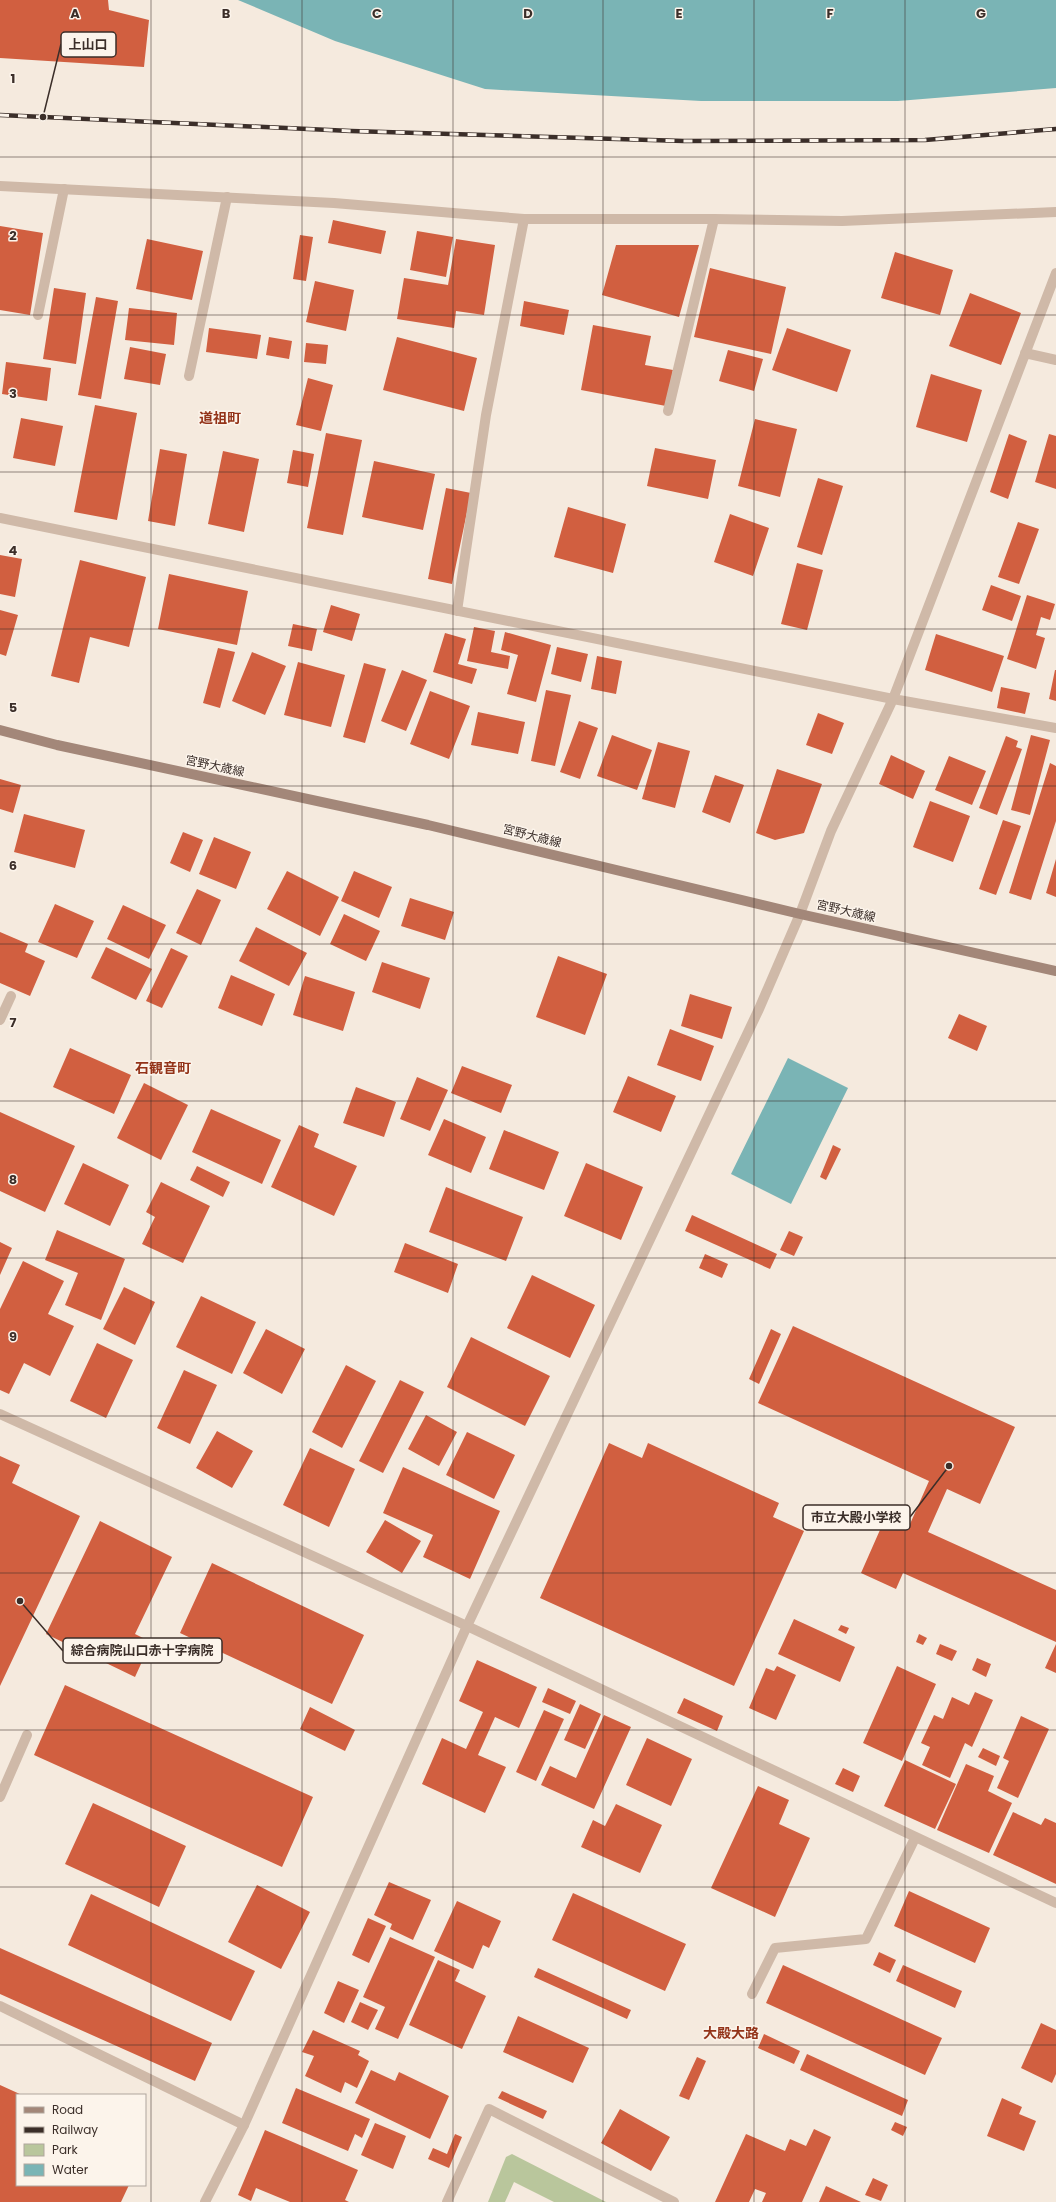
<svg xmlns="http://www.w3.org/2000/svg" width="1056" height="2202" viewBox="0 0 1056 2202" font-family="Poppins,'Noto Sans JP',sans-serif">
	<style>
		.green { fill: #b9c69c }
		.water { fill: #7ab4b5 }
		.building { fill: #d15f40 }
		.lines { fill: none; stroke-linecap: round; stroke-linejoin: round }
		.service { stroke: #cfb9a8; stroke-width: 10 }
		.minor { stroke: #cfb9a8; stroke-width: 10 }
		.tertiary { stroke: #cfb9a8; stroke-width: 10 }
		.secondary { stroke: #a38779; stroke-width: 10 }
		.rail-casing { stroke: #3b2e29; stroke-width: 4.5 }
		.rail { stroke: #fcf4eb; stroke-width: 3; stroke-dasharray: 9; stroke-linecap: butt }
		.grid { fill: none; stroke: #3b2e29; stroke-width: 1; stroke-opacity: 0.55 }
		.labels { text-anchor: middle; stroke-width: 3; stroke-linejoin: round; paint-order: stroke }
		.street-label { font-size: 12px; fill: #3b2e29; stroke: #fcf4eb }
		.quarter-label { font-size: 14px; font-weight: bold; fill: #933319; stroke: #fcf4eb }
		.grid-label { font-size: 13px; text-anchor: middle; font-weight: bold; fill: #3b2e29; stroke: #fcf4eb; stroke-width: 3; stroke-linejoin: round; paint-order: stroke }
		.leader { fill: none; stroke: #3b2e29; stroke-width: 1.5 }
		.callout-dot { fill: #3b2e29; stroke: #fcf4eb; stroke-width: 1.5 }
		.callout { fill: #fcf4eb; stroke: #3b2e29; stroke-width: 1.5 }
		.callout-label { font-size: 13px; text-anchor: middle; font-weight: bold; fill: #3b2e29 }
	</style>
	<rect width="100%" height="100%" fill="#f5eade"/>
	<!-- green -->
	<path class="green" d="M512,2154L606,2202H554L514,2182L505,2202H488L506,2157Z"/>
	<!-- water -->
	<path class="water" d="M238,0H1056V88L898,101H701L485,89L335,41Z
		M788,1058L848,1088L791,1204L731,1174Z"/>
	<!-- building -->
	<path class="building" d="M0,0H108L109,10L149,20L144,67L0,58Z
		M333,220L386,231L381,254L328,243Z
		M0,226L43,233L30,315L0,310Z
		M417,231L453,237L446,277L410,270Z
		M300,235L313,237L306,281L293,279Z
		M147,239L203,251L192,300L136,289Z
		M456,239L495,245L484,315L456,311L454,328L397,319L404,278L448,285Z
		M616,245H699L679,317L602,295Z
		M895,252L953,270L940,315L881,298Z
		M710,268L786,287L771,354L694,337Z
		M315,281L354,290L346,331L306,322Z
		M54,288L86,293L76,364L43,359Z
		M970,293L1021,313L1001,365L949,346Z
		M96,297L118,301L101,399L78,395Z
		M524,301L569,310L564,335L520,326Z
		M129,308L177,313L174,345L125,340Z
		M593,325L651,336L645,365L673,370L666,406L581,390Z
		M209,328L261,335L257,359L206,352Z
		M787,328L851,350L837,392L772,370Z
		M269,337L292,341L289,359L266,355Z
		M397,337L477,358L464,411L383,390Z
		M306,343L328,345L326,364L304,362Z
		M130,347L166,354L160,385L124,379Z
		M728,350L763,359L754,391L719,381Z
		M6,362L51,368L47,401L2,394Z
		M931,374L982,390L967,442L916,427Z
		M308,378L333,385L321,431L296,425Z
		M95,405L137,413L117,520L74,512Z
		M21,418L63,426L55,466L13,458Z
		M755,419L797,429L780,497L738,486Z
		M326,433L362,440L343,535L307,528Z
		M1009,434L1027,441L1008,499L990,492Z
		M1049,434L1056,436V489L1035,482Z
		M655,448L716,460L708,499L647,486Z
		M160,449L187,454L175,526L148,521Z
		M293,450L314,454L308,487L287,483Z
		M223,451L259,459L244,532L208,524Z
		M374,461L435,474L423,530L362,517Z
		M818,478L843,486L822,555L797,547Z
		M446,488L471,493L452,584L428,579Z
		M568,507L626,524L613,573L554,557Z
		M730,514L769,528L753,576L714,562Z
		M1018,522L1039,529L1019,584L998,577Z
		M0,555L22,559L15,597L0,594Z
		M80,560L146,577L129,647L90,637L79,683L51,676Z
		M797,563L823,570L807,630L781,624Z
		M169,574L248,591L237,645L158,629Z
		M991,585L1021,596L1012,621L982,610Z
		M1027,595L1055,604L1050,620L1041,617L1036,635L1045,638L1036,669L1007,659Z
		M331,605L360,614L352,641L323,632Z
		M0,610L18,615L6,656L0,654Z
		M293,624L317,629L312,651L288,646Z
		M474,627L495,631L491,652L510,656L508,669L467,661Z
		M505,632L551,645L536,702L507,694L518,655L501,650Z
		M445,633L466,639L458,664L477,669L472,684L433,672Z
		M936,634L1004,656L992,692L925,670Z
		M557,647L588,654L581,682L551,674Z
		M218,648L235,652L220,708L203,703Z
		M252,652L286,666L265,715L232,701Z
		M597,656L622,661L616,694L591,689Z
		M298,662L345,675L331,727L284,715Z
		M364,663L386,669L365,743L343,737Z
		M402,670L427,680L406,731L381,721Z
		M1055,670H1056V701L1049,699Z
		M1001,687L1030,693L1025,714L997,708Z
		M546,690L571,695L555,766L531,761Z
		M430,691L470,706L449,759L410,744Z
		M478,712L525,722L518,754L471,745Z
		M818,713L844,723L832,754L806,745Z
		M579,721L598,728L580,779L560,772Z
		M612,735L652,750L637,790L597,776Z
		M1031,735L1050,740L1030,815L1011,810Z
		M1006,736L1018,741L1016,747L1022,749L997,815L979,808Z
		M658,742L690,751L675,808L642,799Z
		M891,755L925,771L913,799L879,784Z
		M949,756L986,771L972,805L935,790Z
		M1050,763L1056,766V821L1031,900L1009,893Z
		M777,769L822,784L804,833L775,840L756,833Z
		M715,775L744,785L730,823L702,812Z
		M0,779L21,785L13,813L0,809Z
		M930,801L970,816L953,862L913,847Z
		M24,814L85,830L75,868L14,852Z
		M1003,820L1021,826L996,895L979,889Z
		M183,832L203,840L190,872L170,863Z
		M214,837L251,852L236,889L199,874Z
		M1056,859V897L1046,893Z
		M287,871L339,897L320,936L267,909Z
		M354,871L392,887L379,918L341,901Z
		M197,889L221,900L201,945L176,933Z
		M410,898L454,912L445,940L401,926Z
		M55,904L94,921L77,958L38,942Z
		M123,905L166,925L149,959L107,939Z
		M344,914L380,931L366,961L330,944Z
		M256,927L307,953L289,986L239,961Z
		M0,932L28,944L25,952L45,961L30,996L0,983Z
		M106,947L152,969L136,1000L91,978Z
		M171,948L188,956L162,1008L146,1001Z
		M558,956L607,974L585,1035L536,1017Z
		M382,962L430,978L420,1009L372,992Z
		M231,975L275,994L262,1026L218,1008Z
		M305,976L355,992L343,1031L293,1015Z
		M690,994L732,1007L722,1039L681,1026Z
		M959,1014L987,1026L977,1051L948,1038Z
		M670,1029L714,1046L701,1081L657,1065Z
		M70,1048L131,1075L114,1114L53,1087Z
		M462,1066L512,1085L501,1113L451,1093Z
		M628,1076L676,1096L661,1132L613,1112Z
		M417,1077L448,1090L430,1131L400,1119Z
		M144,1083L188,1105L161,1160L117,1138Z
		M356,1087L396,1102L384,1137L343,1123Z
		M211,1109L281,1140L262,1184L192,1152Z
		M0,1112L75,1146L45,1212L0,1191Z
		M444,1119L486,1137L471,1173L428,1155Z
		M299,1125L319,1134L314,1147L357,1166L334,1216L271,1187Z
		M504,1130L559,1152L544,1190L489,1169Z
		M833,1145L841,1149L826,1180L820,1177Z
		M83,1163L129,1185L110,1226L64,1204Z
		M586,1163L643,1187L621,1240L564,1216Z
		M197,1166L230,1182L223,1197L190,1180Z
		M161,1182L210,1206L183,1263L142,1244L155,1217L146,1212Z
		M446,1187L523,1217L506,1261L429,1232Z
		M692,1215L777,1254L770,1269L685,1231Z
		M57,1230L125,1259L101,1320L65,1305L78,1273L45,1260Z
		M789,1231L803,1237L794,1256L780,1250Z
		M0,1242L12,1248L0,1275Z
		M405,1243L458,1264L448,1293L394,1272Z
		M705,1254L728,1264L722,1278L699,1268Z
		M23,1261L64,1281L48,1314L74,1326L50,1376L24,1363L9,1394L0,1390V1309Z
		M532,1275L595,1305L570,1358L507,1328Z
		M124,1287L155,1302L135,1345L103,1329Z
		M201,1296L256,1322L232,1374L176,1347Z
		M793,1326L1015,1427L980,1504L947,1489L928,1532L1056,1590V1642L903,1573L896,1589L861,1573L887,1514L910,1524L929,1481L758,1403Z
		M266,1329L305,1349L282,1394L243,1373Z
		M771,1329L781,1334L759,1384L749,1379Z
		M471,1337L550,1376L525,1426L447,1387Z
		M97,1343L133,1360L106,1418L70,1401Z
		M346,1365L376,1381L342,1448L312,1432Z
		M184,1370L217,1385L190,1444L157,1428Z
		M400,1380L424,1392L383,1473L359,1461Z
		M426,1415L457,1432L439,1466L408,1449Z
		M217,1431L253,1451L232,1488L196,1468Z
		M467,1432L515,1455L494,1499L446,1475Z
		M609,1443L642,1458L648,1443L779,1503L773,1517L804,1531L734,1686L540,1598Z
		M310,1448L355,1469L329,1527L283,1505Z
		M0,1456L20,1465L12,1483L80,1516L0,1686Z
		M403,1467L500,1511L470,1579L423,1557L433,1535L383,1513Z
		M385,1520L421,1541L402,1573L366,1552Z
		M100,1521L172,1557L135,1634L151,1642L135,1677L46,1634Z
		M212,1563L364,1635L332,1704L180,1633Z
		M794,1619L855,1647L840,1682L778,1654Z
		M841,1625L849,1628L846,1634L838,1630Z
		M919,1634L927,1638L923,1645L916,1642Z
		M940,1644L957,1651L952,1661L936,1654Z
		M1056,1644V1673L1045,1668Z
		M977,1658L991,1664L986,1677L972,1670Z
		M477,1660L537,1687L519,1728L495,1717L478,1755L506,1767L485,1813L422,1784L442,1738L466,1749L483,1712L459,1701Z
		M777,1666L796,1675L776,1720L749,1708L766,1668L774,1671Z
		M897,1666L936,1684L902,1761L863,1743Z
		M65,1685L313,1797L282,1867L34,1755Z
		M548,1688L576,1701L570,1714L542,1702Z
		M975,1692L993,1700L972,1747L965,1743L950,1778L922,1765L930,1747L921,1743L934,1715L943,1719L952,1697L969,1705Z
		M684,1698L723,1716L717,1731L677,1713Z
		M580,1704L601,1714L585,1749L564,1740Z
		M310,1707L355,1730L345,1751L300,1729Z
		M544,1710L564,1719L536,1781L516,1772Z
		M604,1715L631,1727L594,1809L541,1785L550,1766L576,1778Z
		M1021,1716L1049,1729L1018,1798L997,1788L1009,1761L1003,1758Z
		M647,1738L692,1759L671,1806L626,1785Z
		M983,1748L1000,1756L996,1766L978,1757Z
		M905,1760L956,1784L935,1829L884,1806Z
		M966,1764L994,1776L988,1791L1012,1803L989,1853L937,1830Z
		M843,1768L860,1776L853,1792L835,1784Z
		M758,1786L789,1800L779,1824L810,1838L775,1917L711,1888Z
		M93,1803L186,1846L159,1907L65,1864Z
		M616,1804L662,1825L640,1873L581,1847L593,1820L605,1826Z
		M1013,1812L1041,1825L1045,1818L1056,1823V1884L993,1855Z
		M389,1882L431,1900L413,1940L390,1929L392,1924L374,1915Z
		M257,1885L310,1912L281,1969L228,1942Z
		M909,1891L990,1928L975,1963L894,1926Z
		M573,1893L686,1944L665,1991L552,1940Z
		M91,1894L255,1971L231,2021L68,1945Z
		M457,1901L501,1921L489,1948L483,1945L473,1969L434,1951Z
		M368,1918L386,1926L369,1963L352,1955Z
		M390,1937L435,1957L398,2039L375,2029L385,2007L363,1997Z
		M0,1948L212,2043L195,2081L0,1994Z
		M879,1952L896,1960L890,1973L873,1965Z
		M438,1960L460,1970L455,1981L486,1996L462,2049L409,2025Z
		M783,1965L942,2038L925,2075L766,2003Z
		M903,1965L962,1991L955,2008L896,1981Z
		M538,1968L631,2010L627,2019L534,1977Z
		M338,1981L359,1990L344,2023L324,2013Z
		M360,2002L378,2010L368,2030L351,2022Z
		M518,2016L589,2048L573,2083L503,2052Z
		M1041,2023L1056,2030V2074L1052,2083L1021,2068Z
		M313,2030L360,2051L358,2055L369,2061L357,2088L345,2082L341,2093L305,2076L314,2056L302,2052Z
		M764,2034L800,2051L794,2064L758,2048Z
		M807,2054L908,2100L902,2116L800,2070Z
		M697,2057L706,2061L689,2100L679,2096Z
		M371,2070L395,2081L399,2072L449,2096L430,2139L355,2103Z
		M0,2085L22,2095H17V2185H129L121,2202H0Z
		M296,2088L370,2119L362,2138L355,2134L348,2151L282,2123Z
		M502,2091L547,2111L543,2119L498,2098Z
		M1002,2098L1022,2107L1019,2114L1036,2121L1024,2151L987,2136Z
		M620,2109L670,2137L651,2171L601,2143Z
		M895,2122L907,2127L903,2136L891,2130Z
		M375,2123L406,2136L393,2169L361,2155Z
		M814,2129L831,2137L802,2202H762L766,2193L755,2189L749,2202H715L746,2134L785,2151L790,2139L806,2146Z
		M265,2130L358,2170L345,2200L349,2202H290L256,2188L251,2201L238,2195Z
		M455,2134L462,2137L449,2168L428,2159L433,2148L447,2154Z
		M873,2178L888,2185L881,2201L865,2195Z
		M826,2186L861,2202H819Z"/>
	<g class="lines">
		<!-- service -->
		<path class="service" d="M0,1797L27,1735
			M0,2006L244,2125"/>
		<!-- minor -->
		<path class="minor" d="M38,315L64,189
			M1025,353L1056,360
			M189,376L227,197
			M668,411L714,219
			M0,518L893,699L1056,728
			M457,611L486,415L524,219
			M0,1020L11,996
			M0,1414L467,1626L1056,1903
			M752,1994L775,1948L866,1939L915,1838
			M205,2202L244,2125L467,1626L759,1009L800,914L831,831L893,699L1056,273
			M447,2202L489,2109L674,2202"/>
		<!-- tertiary -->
		<path class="tertiary" d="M0,186L334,203L524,219H714L842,221L1056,212"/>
		<!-- secondary -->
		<path class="secondary" d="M0,730L57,745L428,825L800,914L1056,971"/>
		<!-- rail casing -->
		<g class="rail-casing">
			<path id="rail" d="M0,115L351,131L684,141L925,140L1056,129"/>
		</g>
		<!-- rail -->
		<use href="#rail" class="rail"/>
	</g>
	<!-- grid -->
	<path class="grid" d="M151,0V2202M302,0V2202M453,0V2202M603,0V2202M754,0V2202M905,0V2202M0,157H1056M0,315H1056M0,472H1056M0,629H1056M0,786H1056M0,944H1056M0,1101H1056M0,1258H1056M0,1416H1056M0,1573H1056M0,1730H1056M0,1887H1056M0,2045H1056"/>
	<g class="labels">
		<!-- street labels -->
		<g class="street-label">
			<text transform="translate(215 766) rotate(12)" y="4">宮野大歳線</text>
			<text transform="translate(532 836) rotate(14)" y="4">宮野大歳線</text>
			<text transform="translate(846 911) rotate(13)" y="4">宮野大歳線</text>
		</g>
		<!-- quarter labels -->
		<g class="quarter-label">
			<text x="220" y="423">道祖町</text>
			<text x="163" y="1073">石観音町</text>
			<text x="731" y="2038">大殿大路</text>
		</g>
	</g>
	<g class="grid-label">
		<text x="75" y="18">A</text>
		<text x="226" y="18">B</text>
		<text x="377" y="18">C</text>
		<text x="528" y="18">D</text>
		<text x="679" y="18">E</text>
		<text x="830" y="18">F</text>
		<text x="981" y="18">G</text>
		<text x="13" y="83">1</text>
		<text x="13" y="240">2</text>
		<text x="13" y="398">3</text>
		<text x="13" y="555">4</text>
		<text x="13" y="712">5</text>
		<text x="13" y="870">6</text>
		<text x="13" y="1027">7</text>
		<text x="13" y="1184">8</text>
		<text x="13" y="1341">9</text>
	</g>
	<!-- callouts -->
	<path class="leader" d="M43 117L61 44M949 1466L910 1517M20 1601L63 1651"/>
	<g class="callout-dot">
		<circle cx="43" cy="117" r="4"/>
		<circle cx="949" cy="1466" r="4"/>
		<circle cx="20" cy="1601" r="4"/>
	</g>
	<g class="callout">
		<rect x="61" y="32" width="55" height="25" rx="4"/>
		<rect x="803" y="1505" width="107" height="25" rx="4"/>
		<rect x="63" y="1638" width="159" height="25" rx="4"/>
	</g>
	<g class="callout-label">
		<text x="88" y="49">上山口</text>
		<text x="856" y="1522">市立大殿小学校</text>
		<text x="142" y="1655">綜合病院山口赤十字病院</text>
	</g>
	<!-- legend -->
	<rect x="16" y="2094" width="130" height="92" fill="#fcf4eb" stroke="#afa59d"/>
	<rect x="24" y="2107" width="20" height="6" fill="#a38779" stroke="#afa59d"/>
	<text x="52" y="2114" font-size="12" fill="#3b2e29">Road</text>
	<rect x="24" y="2127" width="20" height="6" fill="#3b2e29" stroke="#afa59d"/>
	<text x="52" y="2134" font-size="12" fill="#3b2e29">Railway</text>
	<rect x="24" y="2144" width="20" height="12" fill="#b9c69c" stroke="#afa59d"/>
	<text x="52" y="2154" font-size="12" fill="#3b2e29">Park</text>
	<rect x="24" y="2164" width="20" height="12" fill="#7ab4b5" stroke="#afa59d"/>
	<text x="52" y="2174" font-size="12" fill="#3b2e29">Water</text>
</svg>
